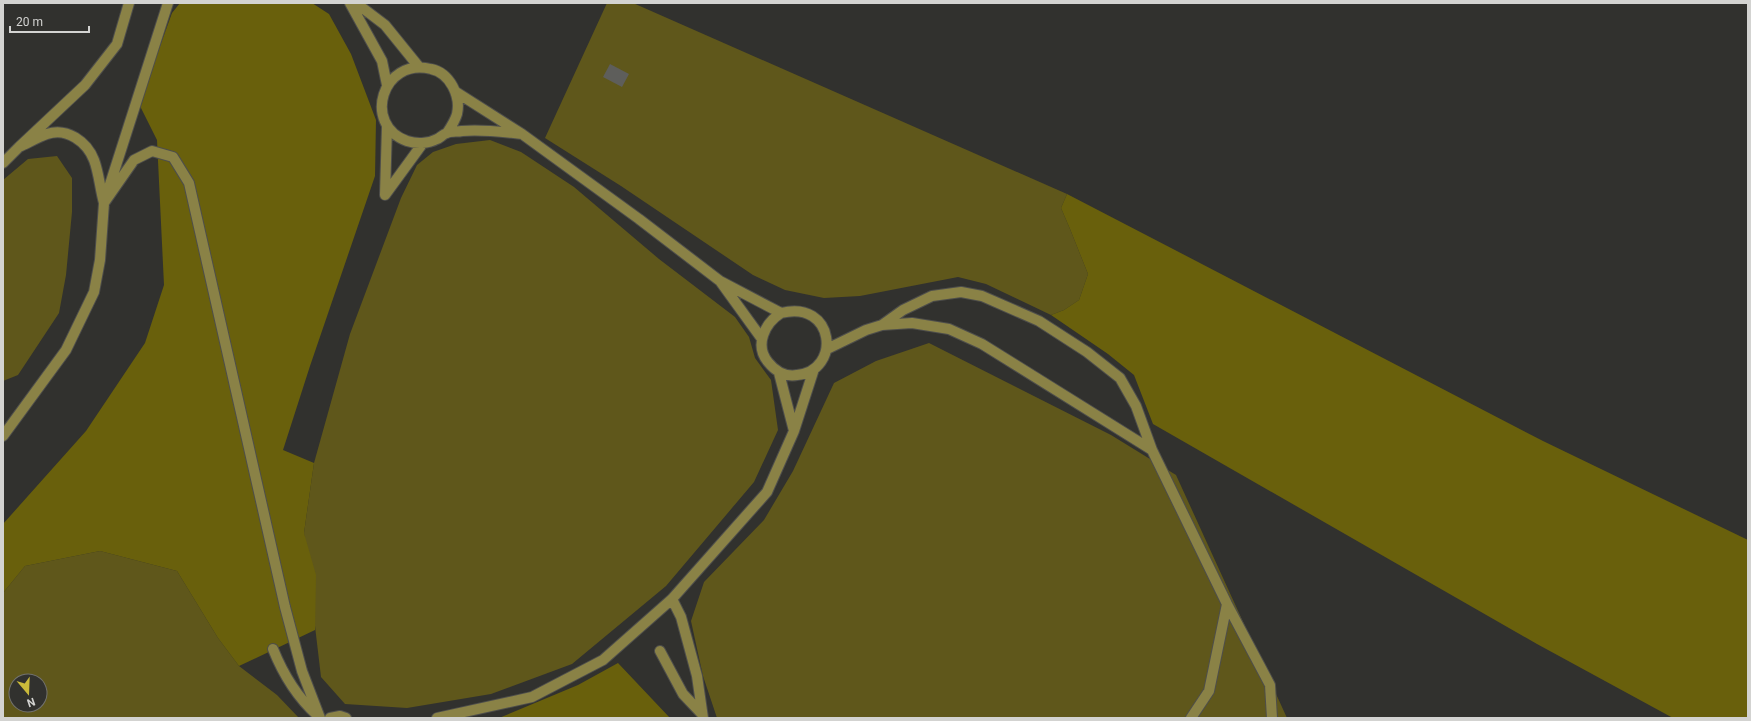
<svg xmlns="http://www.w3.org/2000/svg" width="1751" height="721" viewBox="0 0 1751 721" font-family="Roboto,sans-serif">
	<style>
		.green { fill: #5f571b; fill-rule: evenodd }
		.forest { fill: #69600c }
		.building { fill: #5e5e5b }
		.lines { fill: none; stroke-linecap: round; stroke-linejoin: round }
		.minor-casing { stroke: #4e4e4b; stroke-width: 12 }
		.minor { stroke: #8a8246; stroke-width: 10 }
	</style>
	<rect width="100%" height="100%" fill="#31312e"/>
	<!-- green -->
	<path class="green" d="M607,3H633L1067,194L1061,208L1070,229L1088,274L1079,300L1064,310L1051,315L986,284L958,277L860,296L824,298L785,290L753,275L621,186L545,138Z
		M490,140L521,152L574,187L659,259L735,317L749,337L755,358L771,380L778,430L754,482L666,586L572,664L491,694L407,708L345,704L321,677L304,533L314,463L350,334L401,198L417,165L433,152L456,144Z
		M57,156L72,178V212L66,275L59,313L18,375L3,381V180L28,159Z
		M929,343L1111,435L1176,475L1287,718H717L703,676L691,621L704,582L764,520L793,471L834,383L876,361Z
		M100,551L177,571L218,638L239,666L277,695L299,718H3V593L25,566ZM16,681H40V705H16Z"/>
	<!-- forest -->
	<path class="forest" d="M180,3H312L329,14L351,54L376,120L375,176L310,366L283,450L314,463L304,533L316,575L315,630L239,666L218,638L177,571L100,551L25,566L3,593V524L86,431L145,343L164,285L157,140L139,104L172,13Z
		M1067,194L1543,441L1748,540V718H1673L1537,644L1153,424L1134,375L1108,354L1051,315L1064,310L1079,300L1088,274L1070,229L1061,208Z
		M618,663L670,718H499L578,685Z"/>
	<!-- building -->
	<path class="building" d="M610,64L629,74L622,87L603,77Z"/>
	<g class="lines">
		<!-- minor casing -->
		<g class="minor-casing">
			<path id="minor" d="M129,3L117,44L85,85L19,147C28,143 38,137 47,134C67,127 87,142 94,160C99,173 100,189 104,203L168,3
				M350,3L382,61L387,85
				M356,3L385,25L419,67
				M387,126L385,195L423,143
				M447,133C451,127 455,121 457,114C461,96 450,73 431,69C382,57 362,125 407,141C416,144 428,144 437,139C440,138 443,134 447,133C451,131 457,132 462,131C483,129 502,132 522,134L456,92
				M522,134L639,219L720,281
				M3,163L19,147
				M882,325L903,310L932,296L961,292L982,296L1039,321L1087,352L1120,378L1136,406L1152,450
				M762,339L720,281L781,313C835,299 842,371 797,375C785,377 776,372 768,362C754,345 765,323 781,313
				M827,349L866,330L882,325L912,323L949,329L982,344L1152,450L1227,604L1270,685L1272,718
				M779,373L794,431L814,369
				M3,436L66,350L94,292L100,260L104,203L134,160L152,151L173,157L189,183L285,607L302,671L320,718
				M672,599L681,617L697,676L703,718
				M273,649C283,674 297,697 317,715
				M660,651L683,694L702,714
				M330,718L340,716L346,718
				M437,718L532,697L603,660L672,599L767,492L794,431
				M1191,718L1209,691L1227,604"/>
		</g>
		<!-- minor -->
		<use href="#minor" class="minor"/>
	</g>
	<!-- border -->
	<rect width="1751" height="721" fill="none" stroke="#d3d3d1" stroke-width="8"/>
	<!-- north arrow -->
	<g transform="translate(28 693) rotate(161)"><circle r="19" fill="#31312e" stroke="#72726f"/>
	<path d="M0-3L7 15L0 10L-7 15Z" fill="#caba3a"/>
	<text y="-6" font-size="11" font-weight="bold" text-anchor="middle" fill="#d3d3d1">N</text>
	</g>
	<!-- scale -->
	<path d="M10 26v6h79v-6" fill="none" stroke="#d3d3d1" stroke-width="2"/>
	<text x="16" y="26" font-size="12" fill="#d3d3d1" stroke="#31312e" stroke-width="3" paint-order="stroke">20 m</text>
</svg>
